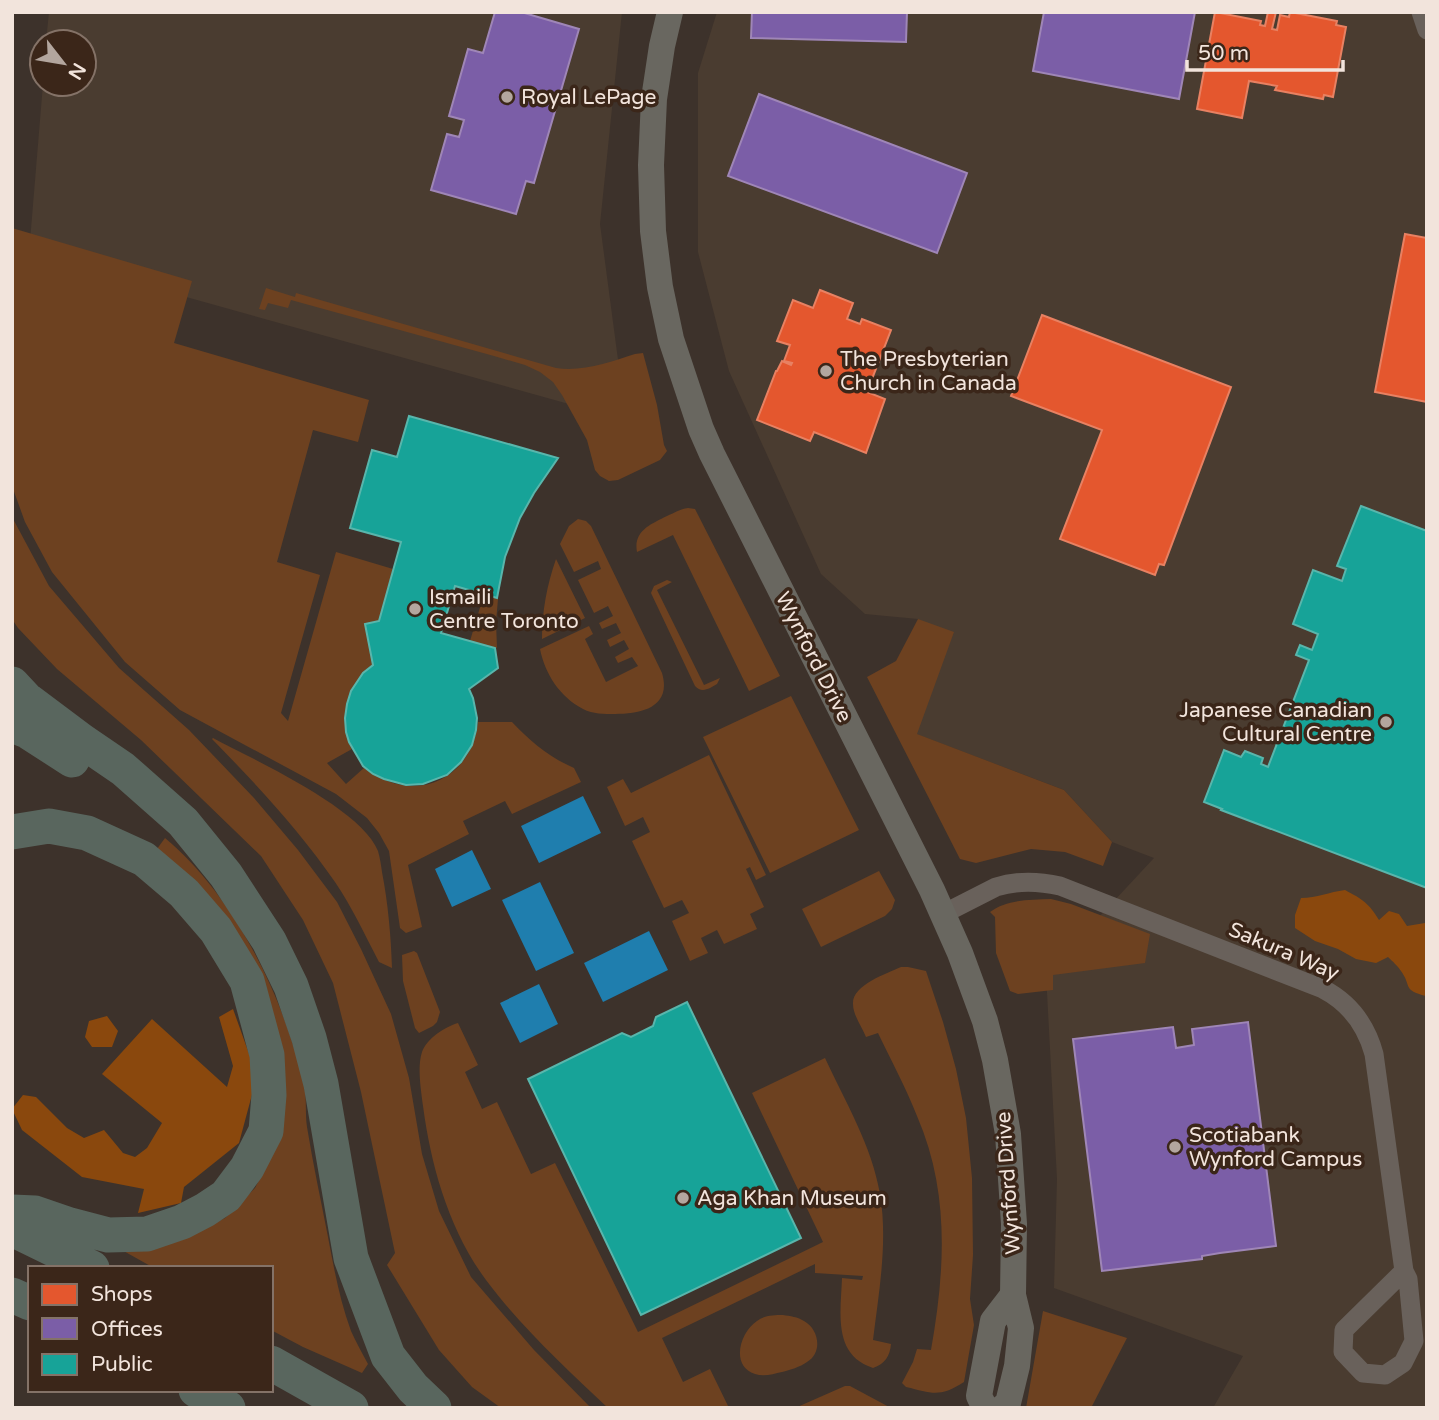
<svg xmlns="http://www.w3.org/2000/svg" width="1439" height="1420" viewBox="0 0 1439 1420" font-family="'Varela Round',sans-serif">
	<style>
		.commercial { fill: #4a3c30 }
		.green { fill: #6d4120 }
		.forest { fill: #8a480d }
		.water { fill: #1f7eae }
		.shops { fill: #e4572e; stroke: #e88162; stroke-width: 2 }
		.offices { fill: #7b5ea7; stroke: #9f86b7; stroke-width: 2 }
		.public { fill: #17a398; stroke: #59b6ac; stroke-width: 2 }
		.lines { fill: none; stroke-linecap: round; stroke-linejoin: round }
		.street { stroke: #69615b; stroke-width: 19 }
		.secondary { stroke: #696760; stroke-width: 26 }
		.highway { stroke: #59665e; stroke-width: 35 }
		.poi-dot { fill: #b3a69e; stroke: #3b2619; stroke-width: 2.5 }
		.labels { text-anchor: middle; stroke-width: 7; stroke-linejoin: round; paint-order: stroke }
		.poi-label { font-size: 21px; fill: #f2e4dc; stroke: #3b2619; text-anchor: start }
		.street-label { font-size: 21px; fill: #f2e4dc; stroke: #3b2619 }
	</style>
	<rect width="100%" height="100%" fill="#3d322b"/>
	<!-- commercial -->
	<path class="commercial" d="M49,12H622L600,224L626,420L29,253L43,84H84V42H46Z
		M717,12H1427V1408H1213L1243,1356L1054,1288L1057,1179L1046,974L1154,858L1112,842L1064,790L916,734L918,619L865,614L821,574L729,371L698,252V73Z"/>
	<!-- green -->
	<path class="green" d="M12,228L192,281L174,343L369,400L358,442L313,430L277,562L320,575L281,713L288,721L336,552L393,569L379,621L365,624L373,665C347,684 338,720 352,749L327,763L346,784L365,767C411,806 471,782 478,722H512C531,742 549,757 574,768L581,782L512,814L505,801L463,821L469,834L408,865L422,927L406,933L400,928L389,851L379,833L367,818L336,794L180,710L125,662L52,572L25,522L12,486V273L14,265H12Z
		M266,288L295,297L296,293L556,368C583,372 610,362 635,354L643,353L657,405L664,445L667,451L660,460L618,480L609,481L600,476L595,470L587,440L562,395L553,382L540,372L525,365L494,356L291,300L288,308L268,303L265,310L259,309Z
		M688,508L695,509L780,676L749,691L673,535L637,552C633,531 651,524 667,516C674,513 680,509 688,508Z
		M12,517L49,586L119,668L189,730L254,798L298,850L337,902L361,949L391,1014L409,1078L422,1154L439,1211L471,1277L534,1350L591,1408H501L472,1387L439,1350L387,1265L395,1253L361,1092L333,983L303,920L261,856L141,740L57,669L18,628L12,619Z
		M578,519L586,521L591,526L662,673C672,707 642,714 615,714C604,714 593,714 583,709C560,697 545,674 540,649L589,626L593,634L585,639L606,682L638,666L632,657L618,663L615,657L629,649L624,640L610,647L607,640L621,633L616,623L602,629L599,623L613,616L608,606L594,613L578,580L601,569L598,561L574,572L560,544L569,526Z
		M556,559L585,618L542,639C542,611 547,585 556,559Z
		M667,580L672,582L657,590L704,685L720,678L717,684C710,688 702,694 695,686L651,593L654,586Z
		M484,594L498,599L496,622L497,648L470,641Z
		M918,619L954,632L917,734L1064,790L1112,842L1103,866L1065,852L1031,849L976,863L960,859L867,677L896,661Z
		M791,696L859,830L770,873L703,737Z
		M213,738C254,760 361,808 378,851C380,858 381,865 382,872C388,903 391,936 392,968L379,962C365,935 352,907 335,882C299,830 256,784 212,739Z
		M709,755L766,875L756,880L750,867L746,869L764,907L750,914L757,929L724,944L717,930L701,938L708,953L690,961L672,921L689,913L682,900L664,908L632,841L650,832L643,817L625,826L607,787L623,779L631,793Z
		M165,838C234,895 285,999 304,1085C307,1099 305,1113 307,1127C313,1164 321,1201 328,1237C334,1269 340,1301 351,1331C356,1342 362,1353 368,1364L362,1373L303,1347L271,1330V1268H154L120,1249L188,1237L225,1218L255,1188L267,1165L281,1074L154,853Z
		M879,871L895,900L892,909L885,916L821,947L802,909Z
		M1051,899L1071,904L1150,934L1145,963L1053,975V990L1018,994L1010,991L996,953L995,917L990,912C1007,899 1030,900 1051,899Z
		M414,951L417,953L440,1012L437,1022L433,1026L419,1033L415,1028L403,981L402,955Z
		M901,967H908L926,971L943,1022L956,1069L966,1118L972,1178L973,1255L970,1299L974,1325L964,1382C939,1398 932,1393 906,1387L902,1383L913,1362L917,1349L931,1350C945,1271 950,1192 917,1116C906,1088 891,1060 878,1033L866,1037C862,1027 853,1015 853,1004C852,985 886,974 901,967Z
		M458,1023L478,1065L465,1072L482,1109L497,1102L531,1174L555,1163L638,1332L823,1242L752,1093L825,1058C845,1101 872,1146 880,1194C888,1242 879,1291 873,1340L891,1344C890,1356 885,1364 873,1368C832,1355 841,1311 842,1278L862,1280L863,1276L815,1273V1264L662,1338L683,1382L710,1369L729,1408H608C566,1368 521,1327 486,1280C449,1230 431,1166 423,1106C421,1090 417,1067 422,1052C427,1038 445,1027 458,1023Z
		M1043,1311L1127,1338L1091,1408H1026Z
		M783,1315C790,1316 798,1317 804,1321C819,1329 823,1353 807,1362C800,1367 790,1370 782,1372C773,1374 764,1377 755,1374C730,1366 740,1332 757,1321C765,1315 774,1315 783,1315Z
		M845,1386H850L891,1408H795Z"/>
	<!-- forest -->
	<path class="forest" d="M1345,890C1362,899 1369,903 1379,920L1389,911L1399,914L1407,926L1425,923L1427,924L1426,996C1402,990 1412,986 1401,971C1398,966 1392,961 1388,957L1376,963L1356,959L1338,949L1315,941L1295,928V915L1301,898C1317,898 1329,892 1345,890Z
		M233,1009L257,1076L239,1143L184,1187L181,1203L138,1213L144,1189L82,1177L22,1130L12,1109L23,1095L36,1097L67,1128L84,1138L104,1130L123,1153L135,1157L147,1148L162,1123L102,1074L152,1019L227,1087L233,1066L219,1017Z
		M107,1016L118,1031L112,1047H92L85,1037L89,1021Z"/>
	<!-- water -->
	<path class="water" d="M583,796L601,833L539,863L521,826Z
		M472,850L491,889L452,907L435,869Z
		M540,882L574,953L536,971L502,900Z
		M649,931L668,970L603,1002L584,963Z
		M539,984L558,1024L520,1043L500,1003Z"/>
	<!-- shops -->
	<path class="shops" d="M1215,12L1261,21L1260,25L1265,26L1268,12H1276L1272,29L1277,30L1280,15L1289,17L1290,12L1337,21L1336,25L1346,27L1333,97L1324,95L1323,99L1275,90L1277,86L1249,81L1242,118L1197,109Z
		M1405,234L1427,238V402L1375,392Z
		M820,290L853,303L847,319L860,324L862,319L891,330L867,392L885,399L866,453L814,432L810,441L757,420L776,371H777L782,361L791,365L792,363L784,361L790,345L777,341L793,300L813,308Z
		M1042,315L1231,387L1164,565L1159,564L1155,575L1060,539L1102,430L1011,396Z"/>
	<!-- offices -->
	<path class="offices" d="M495,12H521L579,29L534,183L526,181L516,214L431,190L447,134L459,137L464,120L449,116L468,49L483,53Z
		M752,12H907L906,42L751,38Z
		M1044,12H1195L1179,99L1033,71Z
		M759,94L967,173L937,253L728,176Z
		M1248,1022L1276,1246L1220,1253L1202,1256V1259L1102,1271L1073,1039L1173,1027L1176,1048L1194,1045L1192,1029Z"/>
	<!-- public -->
	<path class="public" d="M409,416L558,458L534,493L520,518L505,557L497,598L455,586L441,633L495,648L498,668L469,689L473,698L477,718L476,730L472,745L461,762L447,775L423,784L406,785L384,779L373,774L363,766L349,742L346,732L345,718L347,704L351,691L363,673L373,665L365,624L379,621L401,542L350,528L372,450L397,457Z
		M1361,506L1427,531V888L1221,810L1222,809L1204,802L1224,750L1241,757L1245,751L1263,758L1261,764L1268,767L1309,660L1296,655L1300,645L1312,650L1318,634L1293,624L1313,570L1342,581L1346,569L1337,566Z
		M687,1002L801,1238L641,1315L528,1079L622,1033L631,1037L653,1026L656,1017Z"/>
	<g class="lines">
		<!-- street -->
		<path class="street" d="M1421,12L1427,30
			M943,914L996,887C1018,880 1038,881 1060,886L1323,989C1350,1003 1366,1025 1374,1054L1404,1271L1344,1330L1343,1352L1363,1373L1385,1375L1403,1363L1414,1341L1408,1279L1404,1271"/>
		<!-- secondary -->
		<path class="secondary" d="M670,12L662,46L654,99L651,165L653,231L660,287L671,339L701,429L712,454L932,890L960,953L985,1021L995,1060L1008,1134L1014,1224L1013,1295L1021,1328L1017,1366L1008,1403L1002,1408
			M985,1408L979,1396L993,1321L1013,1295"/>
		<!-- highway -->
		<path class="highway" d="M12,684L26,699L82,741L123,769L183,822L226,875L269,941L291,986L309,1038L321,1084L351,1258L388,1356L413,1388L434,1408
			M12,725L27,731L72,760
			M12,832L49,826L87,833L144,859L184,893L216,930L247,981L267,1055L269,1095L266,1131L247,1168L226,1196L205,1210L182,1222L147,1234L108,1235L70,1225L35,1213L12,1212
			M12,1229L92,1268
			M12,1295L30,1303
			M271,1363L351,1408
			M196,1390L228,1408"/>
	</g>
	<!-- markers -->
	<g class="poi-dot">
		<circle cx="507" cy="97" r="7"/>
		<circle cx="826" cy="371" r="7"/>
		<circle cx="415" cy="609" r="7"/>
		<circle cx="1386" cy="722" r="7"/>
		<circle cx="1175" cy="1147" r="7"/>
		<circle cx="683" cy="1198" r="7"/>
	</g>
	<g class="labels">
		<!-- poi labels -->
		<g class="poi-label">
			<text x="521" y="104">Royal LePage</text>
			<text x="840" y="366">The Presbyterian<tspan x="840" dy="24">Church in Canada</tspan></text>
			<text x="429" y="604">Ismaili<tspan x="429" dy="24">Centre Toronto</tspan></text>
			<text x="1372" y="717" text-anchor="end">Japanese Canadian<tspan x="1372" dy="24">Cultural Centre</tspan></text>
			<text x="1189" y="1142">Scotiabank<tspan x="1189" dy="24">Wynford Campus</tspan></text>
			<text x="697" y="1205">Aga Khan Museum</text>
		</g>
		<!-- street labels -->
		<g class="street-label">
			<text transform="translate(814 657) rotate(63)" y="7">Wynford Drive</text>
			<text transform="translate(1284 951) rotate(23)" y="7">Sakura Way</text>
			<text transform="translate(1008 1183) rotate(-94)" y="7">Wynford Drive</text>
		</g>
	</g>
	<!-- border -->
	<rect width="1439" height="1420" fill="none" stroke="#f2e4dc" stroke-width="28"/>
	<!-- legend -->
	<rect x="28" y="1266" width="245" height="126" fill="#3b2619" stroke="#847267" stroke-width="2"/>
	<rect x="42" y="1284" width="35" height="21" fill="#e4572e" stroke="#847267" stroke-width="2"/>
	<text x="91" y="1301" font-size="21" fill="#f2e4dc">Shops</text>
	<rect x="42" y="1318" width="35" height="21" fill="#7b5ea7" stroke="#847267" stroke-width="2"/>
	<text x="91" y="1336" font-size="21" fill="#f2e4dc">Offices</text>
	<rect x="42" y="1354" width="35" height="21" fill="#17a398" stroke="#847267" stroke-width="2"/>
	<text x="91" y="1371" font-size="21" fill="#f2e4dc">Public</text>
	<!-- north arrow -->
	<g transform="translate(63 63) rotate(121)"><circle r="33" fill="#3b2619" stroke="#847267" stroke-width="2"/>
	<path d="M0-5L12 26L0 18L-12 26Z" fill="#b3a69e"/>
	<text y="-10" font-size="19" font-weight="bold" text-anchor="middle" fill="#f2e4dc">N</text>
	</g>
	<!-- scale -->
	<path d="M1187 60v10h156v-10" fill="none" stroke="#f2e4dc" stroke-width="3.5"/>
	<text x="1198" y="60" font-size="21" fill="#f2e4dc" stroke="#3b2619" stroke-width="5" paint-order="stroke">50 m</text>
</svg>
